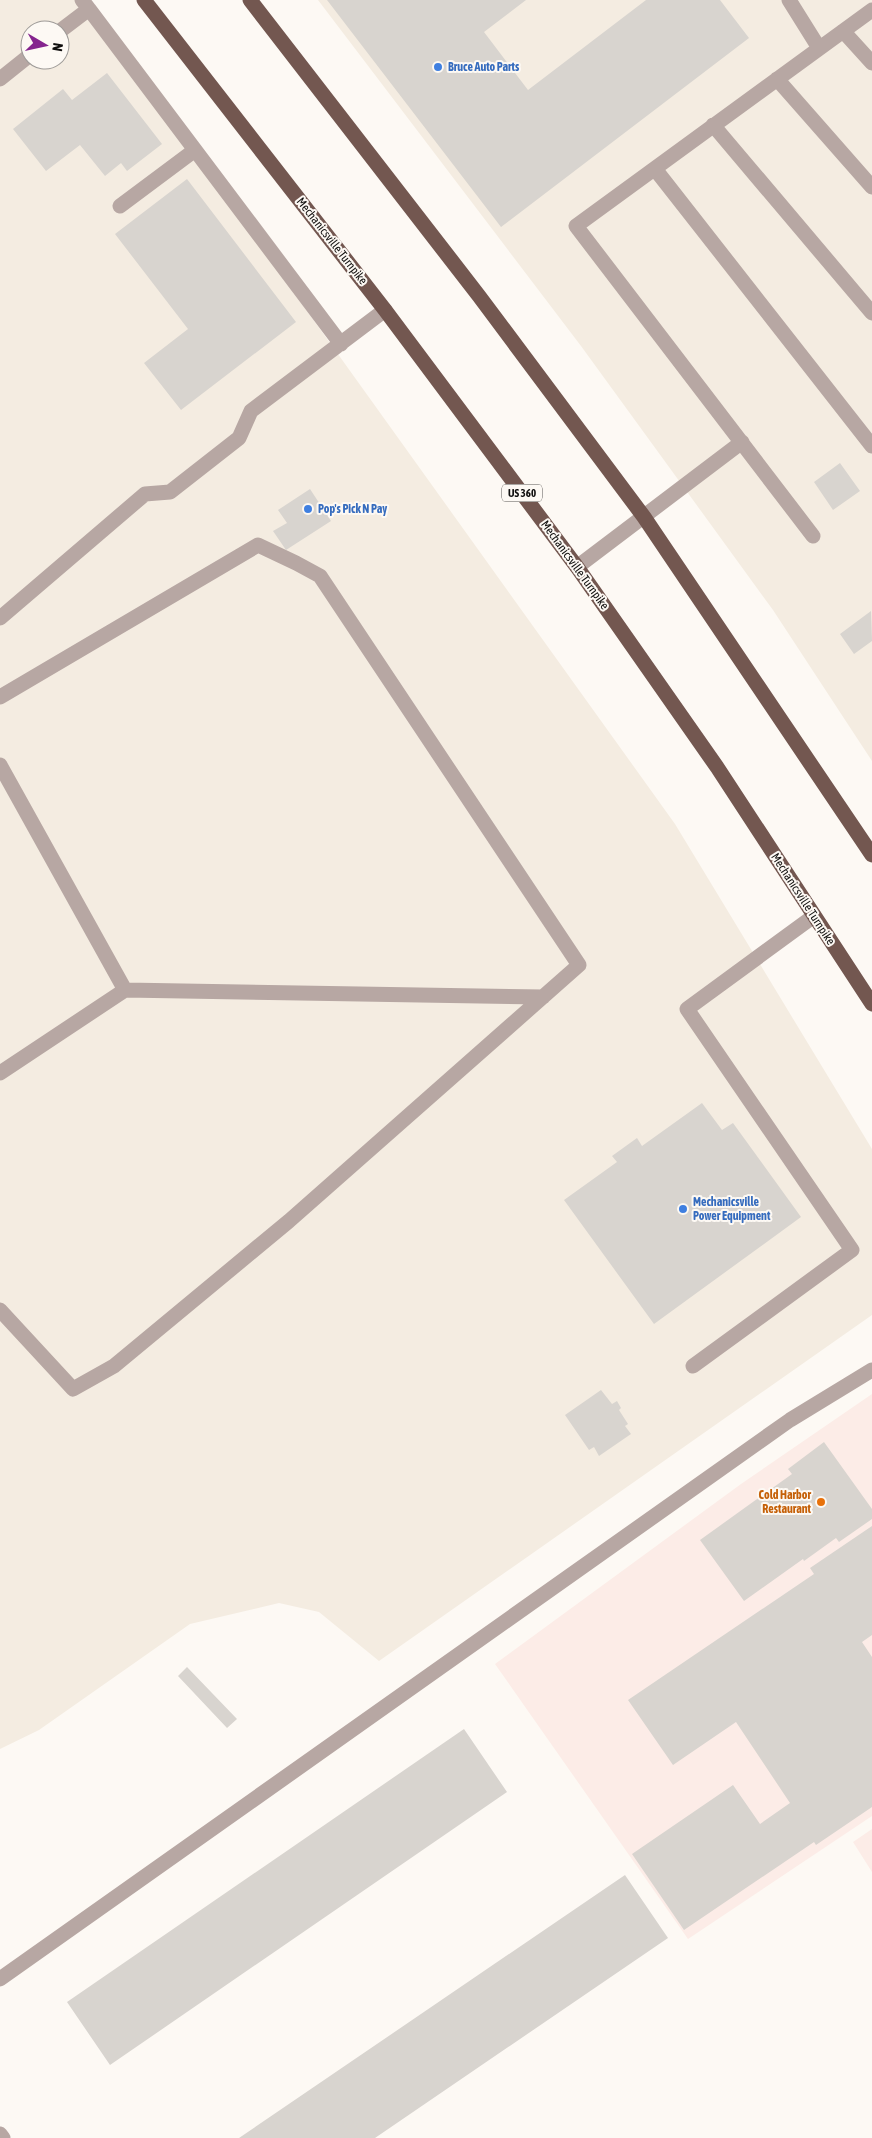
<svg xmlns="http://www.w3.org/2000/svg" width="872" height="2138" viewBox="0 0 872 2138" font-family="'Asap Condensed',sans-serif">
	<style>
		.commercial { fill: #fcece7 }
		.built { fill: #f4ece1; fill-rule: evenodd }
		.building { fill: #d8d4cf }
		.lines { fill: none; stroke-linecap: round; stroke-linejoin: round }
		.service { stroke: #b7a7a3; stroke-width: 15 }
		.trunk { stroke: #735750; stroke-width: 15 }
		.shop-dot { fill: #3f7fe0; stroke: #fdf9f4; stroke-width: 2 }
		.food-dot { fill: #e8710a; stroke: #fdf9f4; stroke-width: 2 }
		.labels { text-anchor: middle; stroke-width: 4; stroke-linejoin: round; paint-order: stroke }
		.shield { fill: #fdf9f4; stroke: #575553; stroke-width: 1 }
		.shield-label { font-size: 11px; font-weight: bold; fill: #100f0e }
		.shop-label { font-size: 12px; font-weight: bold; fill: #366cbe; stroke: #fdf9f4; text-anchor: start }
		.street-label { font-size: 12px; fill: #100f0e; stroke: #fdf9f4 }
		.food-label { font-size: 12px; font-weight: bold; fill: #c56008; stroke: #fdf9f4; text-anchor: end }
	</style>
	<rect width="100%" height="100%" fill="#fdf9f4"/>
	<!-- commercial -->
	<path class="commercial" d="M872,1394V1816L688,1939L495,1664L741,1484Z
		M872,1829V1872L853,1842Z"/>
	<!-- built -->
	<path class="built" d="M0,0H84L675,824L872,1149V1315L379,1661L319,1612L279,1603L190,1624L39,1730L0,1749ZM30,30H60V60H30Z
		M318,0H872V761L773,610L581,346Z"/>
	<!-- building -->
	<path class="building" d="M327,0H526L484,32L528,90L646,0H720L749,38L501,227Z
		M107,73L162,144L127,171L121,163L105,176L80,145L46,171L13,129L63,89L72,100Z
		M187,179L296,322L181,410L144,363L188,329L115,234Z
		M840,463L860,491L833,510L814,482Z
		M310,489L331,521L286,550L273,531L287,523L278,510Z
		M871,611L872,641L854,654L840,634Z
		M702,1103L722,1130L733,1123L801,1217L654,1324L564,1200L617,1162L612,1156L637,1138L642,1146Z
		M601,1390L612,1404L617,1401L621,1408L619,1410L628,1424L625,1426L631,1434L599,1456L594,1447L589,1450L565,1415Z
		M824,1442L872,1509V1519L839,1542L836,1538L804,1561L803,1559L744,1601L700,1540L792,1474L788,1469Z
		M872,1526V1635L862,1642L872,1657V1807L816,1845L814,1842L684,1930L632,1854L733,1785L760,1824L790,1803L736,1722L673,1765L628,1700L814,1574L810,1568Z
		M187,1667L237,1719L227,1728L178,1676Z
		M464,1729L507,1792L110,2065L67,2002Z
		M625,1875L668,1938L375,2138H239Z"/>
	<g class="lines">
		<!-- service -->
		<path class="service" d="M789,0L819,48
			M89,9L341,344
			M60,31L89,9L82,0
			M843,31L872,63
			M0,79L30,55
			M777,79L872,187
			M713,125L872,313
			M655,169L872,446
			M120,206L195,150
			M813,536L576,226L872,10
			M577,567L742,442
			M0,618L145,494L170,492L239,438L251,411L385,310
			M0,697L258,545L296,563L320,576L579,965L289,1221L114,1366L73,1389L0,1310
			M0,765L125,990L543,997
			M0,1073L125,990
			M693,1366L852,1250L687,1009L814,916
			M0,1979L790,1420L872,1370
			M0,2134L3,2138"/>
		<!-- trunk -->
		<path class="trunk" d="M144,0L385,310L577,567L717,767L872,1004
			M250,0L479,296L644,517L872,855"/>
	</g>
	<!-- markers -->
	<g class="shop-dot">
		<circle cx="438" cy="67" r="5"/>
		<circle cx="308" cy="509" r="5"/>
		<circle cx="683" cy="1209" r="5"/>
	</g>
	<circle class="food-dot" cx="821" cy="1502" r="5"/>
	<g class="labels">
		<!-- shield labels -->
		<rect class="shield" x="502" y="484.5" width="40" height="17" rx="4"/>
		<g class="shield-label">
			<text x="522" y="497">US 360</text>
		</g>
		<!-- shop labels -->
		<g class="shop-label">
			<text x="448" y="71">Bruce Auto Parts</text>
			<text x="318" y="513">Pop's Pick N Pay</text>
			<text x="693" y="1206">Mechanicsville<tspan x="693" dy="14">Power Equipment</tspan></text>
		</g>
		<!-- street labels -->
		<g class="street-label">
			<text transform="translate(332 241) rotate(52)" y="4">Mechanicsville Turnpike</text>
			<text transform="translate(575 565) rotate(54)" y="4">Mechanicsville Turnpike</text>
			<text transform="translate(803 899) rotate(57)" y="4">Mechanicsville Turnpike</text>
		</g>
		<!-- food labels -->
		<g class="food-label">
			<text x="811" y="1499">Cold Harbor<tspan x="811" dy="14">Restaurant</tspan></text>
		</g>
	</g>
	<!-- north arrow -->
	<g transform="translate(45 45) rotate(99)"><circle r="24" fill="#fdf9f4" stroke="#9e9b98"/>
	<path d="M0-4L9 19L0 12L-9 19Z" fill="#85248e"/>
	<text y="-8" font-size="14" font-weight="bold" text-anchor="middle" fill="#100f0e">N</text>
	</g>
</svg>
